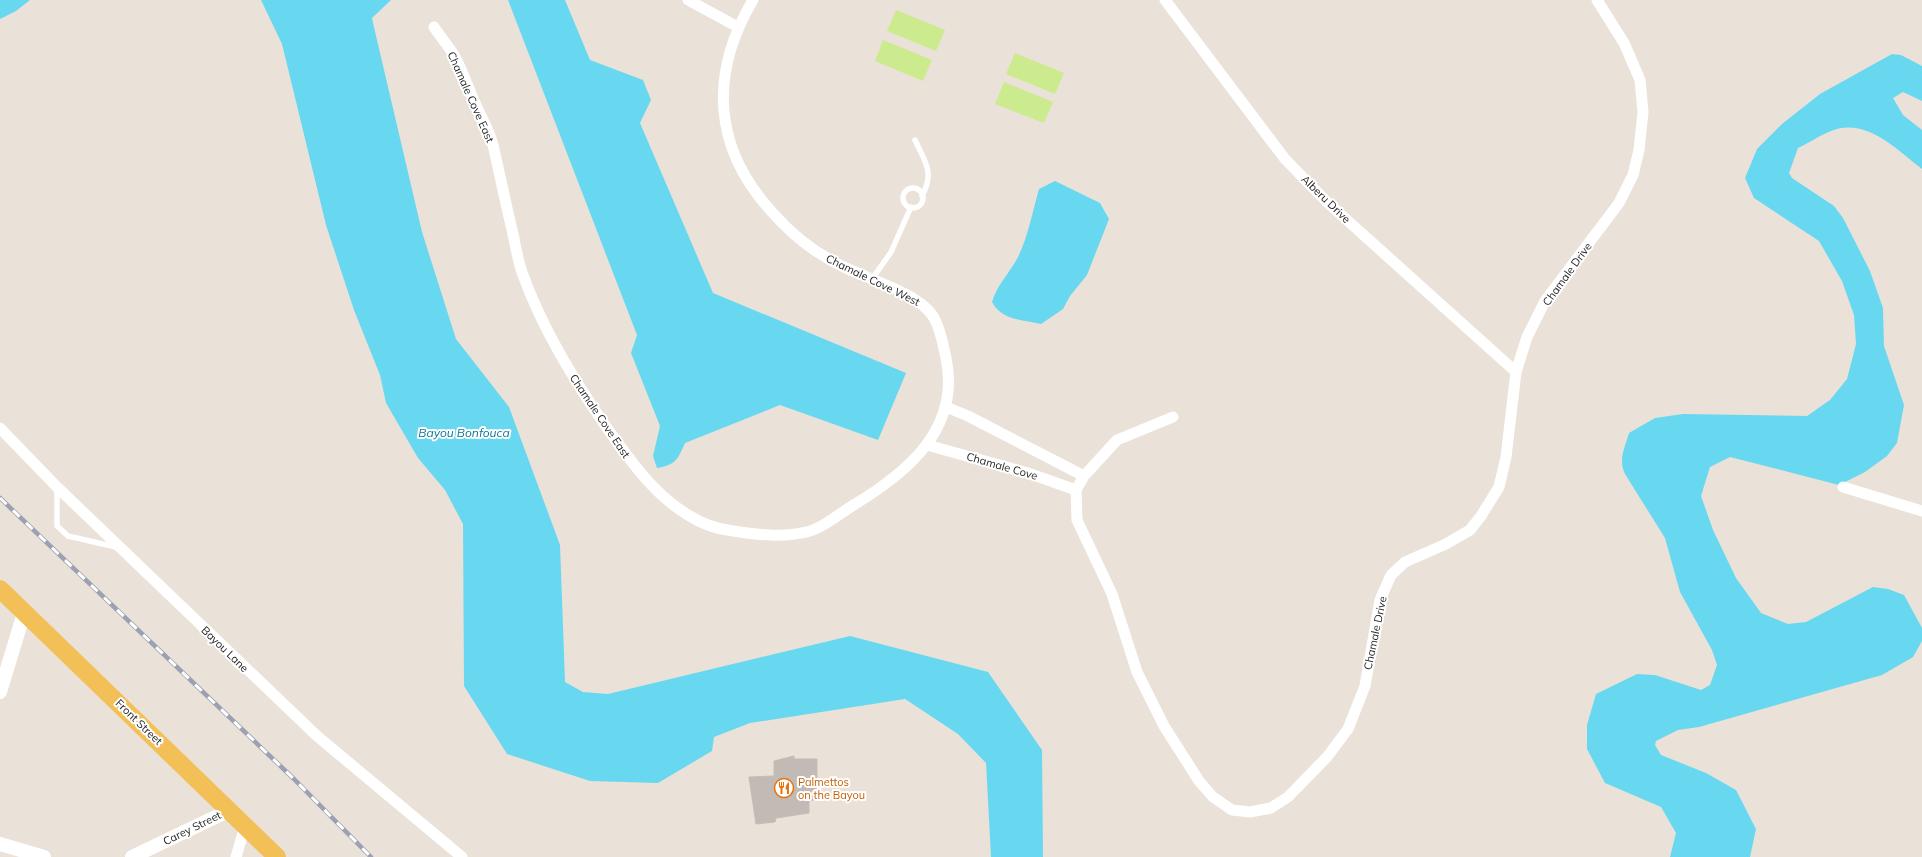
<svg xmlns="http://www.w3.org/2000/svg" width="1922" height="857" viewBox="0 0 1922 857" font-family="Mulish,sans-serif">
	<style>
		.pitch { fill: #cceb8e }
		.water { fill: #68d8f0 }
		.building { fill: #c2bbb5; stroke: #c5bdb2 }
		.lines { fill: none; stroke-linecap: round; stroke-linejoin: round }
		.service { stroke: #fff; stroke-width: 5.5 }
		.minor { stroke: #fff; stroke-width: 11 }
		.tertiary { stroke: #fff; stroke-width: 14 }
		.primary { stroke: #f2c056; stroke-width: 18 }
		.rail-casing { stroke: #9ba1b2; stroke-width: 4.5 }
		.rail { stroke: #fff; stroke-width: 3; stroke-dasharray: 9; stroke-linecap: butt }
		.labels { text-anchor: middle; stroke-width: 4; stroke-linejoin: round; paint-order: stroke }
		.street-label { font-size: 11px; fill: #272727; stroke: #fff }
		.food-label { font-size: 11px; fill: #c56008; stroke: #fff; text-anchor: start }
		.water-label { font-size: 12px; font-style: italic; fill: #0b7498; stroke: #fff }
	</style>
	<rect width="100%" height="100%" fill="#eae1d8"/>
	<!-- pitch -->
	<path class="pitch" d="M896,10L945,30L936,51L887,31Z
		M883,40L932,60L923,81L875,61Z
		M1015,53L1064,73L1055,94L1006,74Z
		M1004,82L1053,102L1044,123L995,104Z"/>
	<!-- water -->
	<path class="water" d="M0,0H30L16,11L0,19Z
		M261,0H391L372,18L373,23L422,232L456,339L509,407L560,545L565,682L583,692L608,694L850,636L988,672L1042,750L1043,857H991L986,763L958,734L905,699L750,723L714,737L712,751L658,783L590,781L507,754L464,686L463,524L445,490L418,458L386,403L380,375L354,310L326,225L282,44Z
		M508,0H565L590,60L643,80L651,100L640,123L713,293L906,373L878,440L780,405L685,443C678,459 676,465 657,468L653,456L660,426L631,353L637,335Z
		M1892,54L1901,55L1922,66V101L1903,92L1893,98L1903,115L1922,130V169C1896,149 1866,117 1831,131C1820,135 1809,143 1798,148L1789,173L1792,178L1834,206L1843,218L1870,271L1883,308L1884,346L1904,405L1897,443L1887,456L1865,472L1839,485L1730,457L1710,467L1701,496L1713,530L1736,578L1761,613L1788,624L1806,622L1873,587L1888,589L1904,595L1922,628V641L1913,657L1882,675L1699,727L1678,730L1656,741L1655,745L1661,755L1706,773L1736,790L1756,829L1750,857H1670L1676,833L1661,807L1605,783L1587,749V725L1596,694L1637,674L1655,675L1701,690L1710,685L1717,665L1712,650L1680,592L1665,538L1625,474C1618,460 1625,447 1629,433L1655,418L1683,414L1807,416L1830,400L1847,379L1856,344L1854,315L1842,281L1819,241L1754,198L1745,178L1757,149L1782,124L1820,94Z
		M1055,181L1100,203L1109,219L1087,275L1070,296L1063,309L1041,324C1023,320 1001,320 992,302C997,284 1011,272 1019,255C1028,236 1033,210 1039,189Z"/>
	<!-- building -->
	<path class="building" d="M794,756V759H817V799L809,801V813L776,818L775,822L756,824L749,777L774,776V761Z"/>
	<g class="lines">
		<!-- service -->
		<path class="service" d="M915,140C925,162 935,172 922,196
			M903 198a10 10 0 1 1 20 0a10 10 0 1 1-20 0Z
			M872,279L891,252L911,207
			M57,487V526L68,536L116,547"/>
		<!-- minor -->
		<path class="minor" d="M688,0L738,27
			M1165,0L1285,159L1328,203L1516,372
			M434,27C440,36 448,46 454,55C463,71 469,90 477,107C482,119 490,132 493,145C500,175 506,205 513,234C516,248 518,262 523,275C543,330 574,380 607,428C630,460 653,494 688,515C702,524 716,529 733,531C758,535 785,538 810,531C824,527 839,514 852,506C907,473 961,429 946,358C943,345 941,330 934,318C921,294 868,279 844,267C816,254 792,235 772,212C713,148 709,74 753,0
			M946,407L968,416L1084,476
			M1173,417L1117,440L1084,476L1076,490L1077,520L1112,594L1137,672L1164,726L1199,781L1213,797L1232,810L1250,812L1271,808L1288,797L1327,757L1348,729L1365,686L1380,600L1391,575L1405,562L1446,544L1470,530L1481,516L1499,487L1506,457L1516,372L1527,337L1545,301L1619,203L1633,175L1639,150L1643,112L1640,80L1624,43L1597,0
			M0,428L57,487L317,736L462,857
			M927,445L1028,473L1076,490
			M1843,487L1922,511
			M236,857L245,826"/>
		<!-- tertiary -->
		<path class="tertiary" d="M0,692L24,613
			M0,844L44,857
			M132,857L230,810"/>
		<!-- primary -->
		<path class="primary" d="M0,589L277,857"/>
		<!-- rail casing -->
		<g class="rail-casing">
			<path id="rail" d="M0,498L294,779L371,857"/>
		</g>
		<!-- rail -->
		<use href="#rail" class="rail"/>
	</g>
	<!-- icons -->
	<defs>
		<g id="restaurant-ring" transform="scale(1)"><circle r="9.5" fill="#fff" stroke="#e8710a" stroke-width="1.5"/><path d="M-5-6h1v4h1v-4h1v4h1v-4h1v5L-1.5 .5V6h-2V.5L-5-1ZM5-6V6H3V1.5H1.5Q1.5-4 5-6Z" fill="#e8710a"/></g>
	</defs>
	<g fill-rule="evenodd">
		<use href="#restaurant-ring" x="784" y="788"/>
	</g>
	<g class="labels">
		<!-- street labels -->
		<g class="street-label">
			<text transform="translate(471 97) rotate(66)" y="4">Chamale Cove East</text>
			<text transform="translate(1326 199) rotate(44)" y="4">Alberu Drive</text>
			<text transform="translate(1567 274) rotate(-54)" y="4">Chamale Drive</text>
			<text transform="translate(873 280) rotate(26)" y="4">Chamale Cove West</text>
			<text transform="translate(600 416) rotate(56)" y="4">Chamale Cove East</text>
			<text transform="translate(1002 466) rotate(16)" y="4">Chamale Cove</text>
			<text transform="translate(1375 633) rotate(-78)" y="4">Chamale Drive</text>
			<text transform="translate(225 649) rotate(44)" y="4">Bayou Lane</text>
			<text transform="translate(139 722) rotate(44)" y="4">Front Street</text>
			<text transform="translate(192 828) rotate(-26)" y="4">Carey Street</text>
		</g>
		<!-- food labels -->
		<g class="food-label">
			<text x="798" y="786">Palmettos<tspan x="798" dy="13">on the Bayou</tspan></text>
		</g>
		<!-- water labels -->
		<g class="water-label">
			<text x="464" y="437">Bayou Bonfouca</text>
		</g>
	</g>
</svg>
